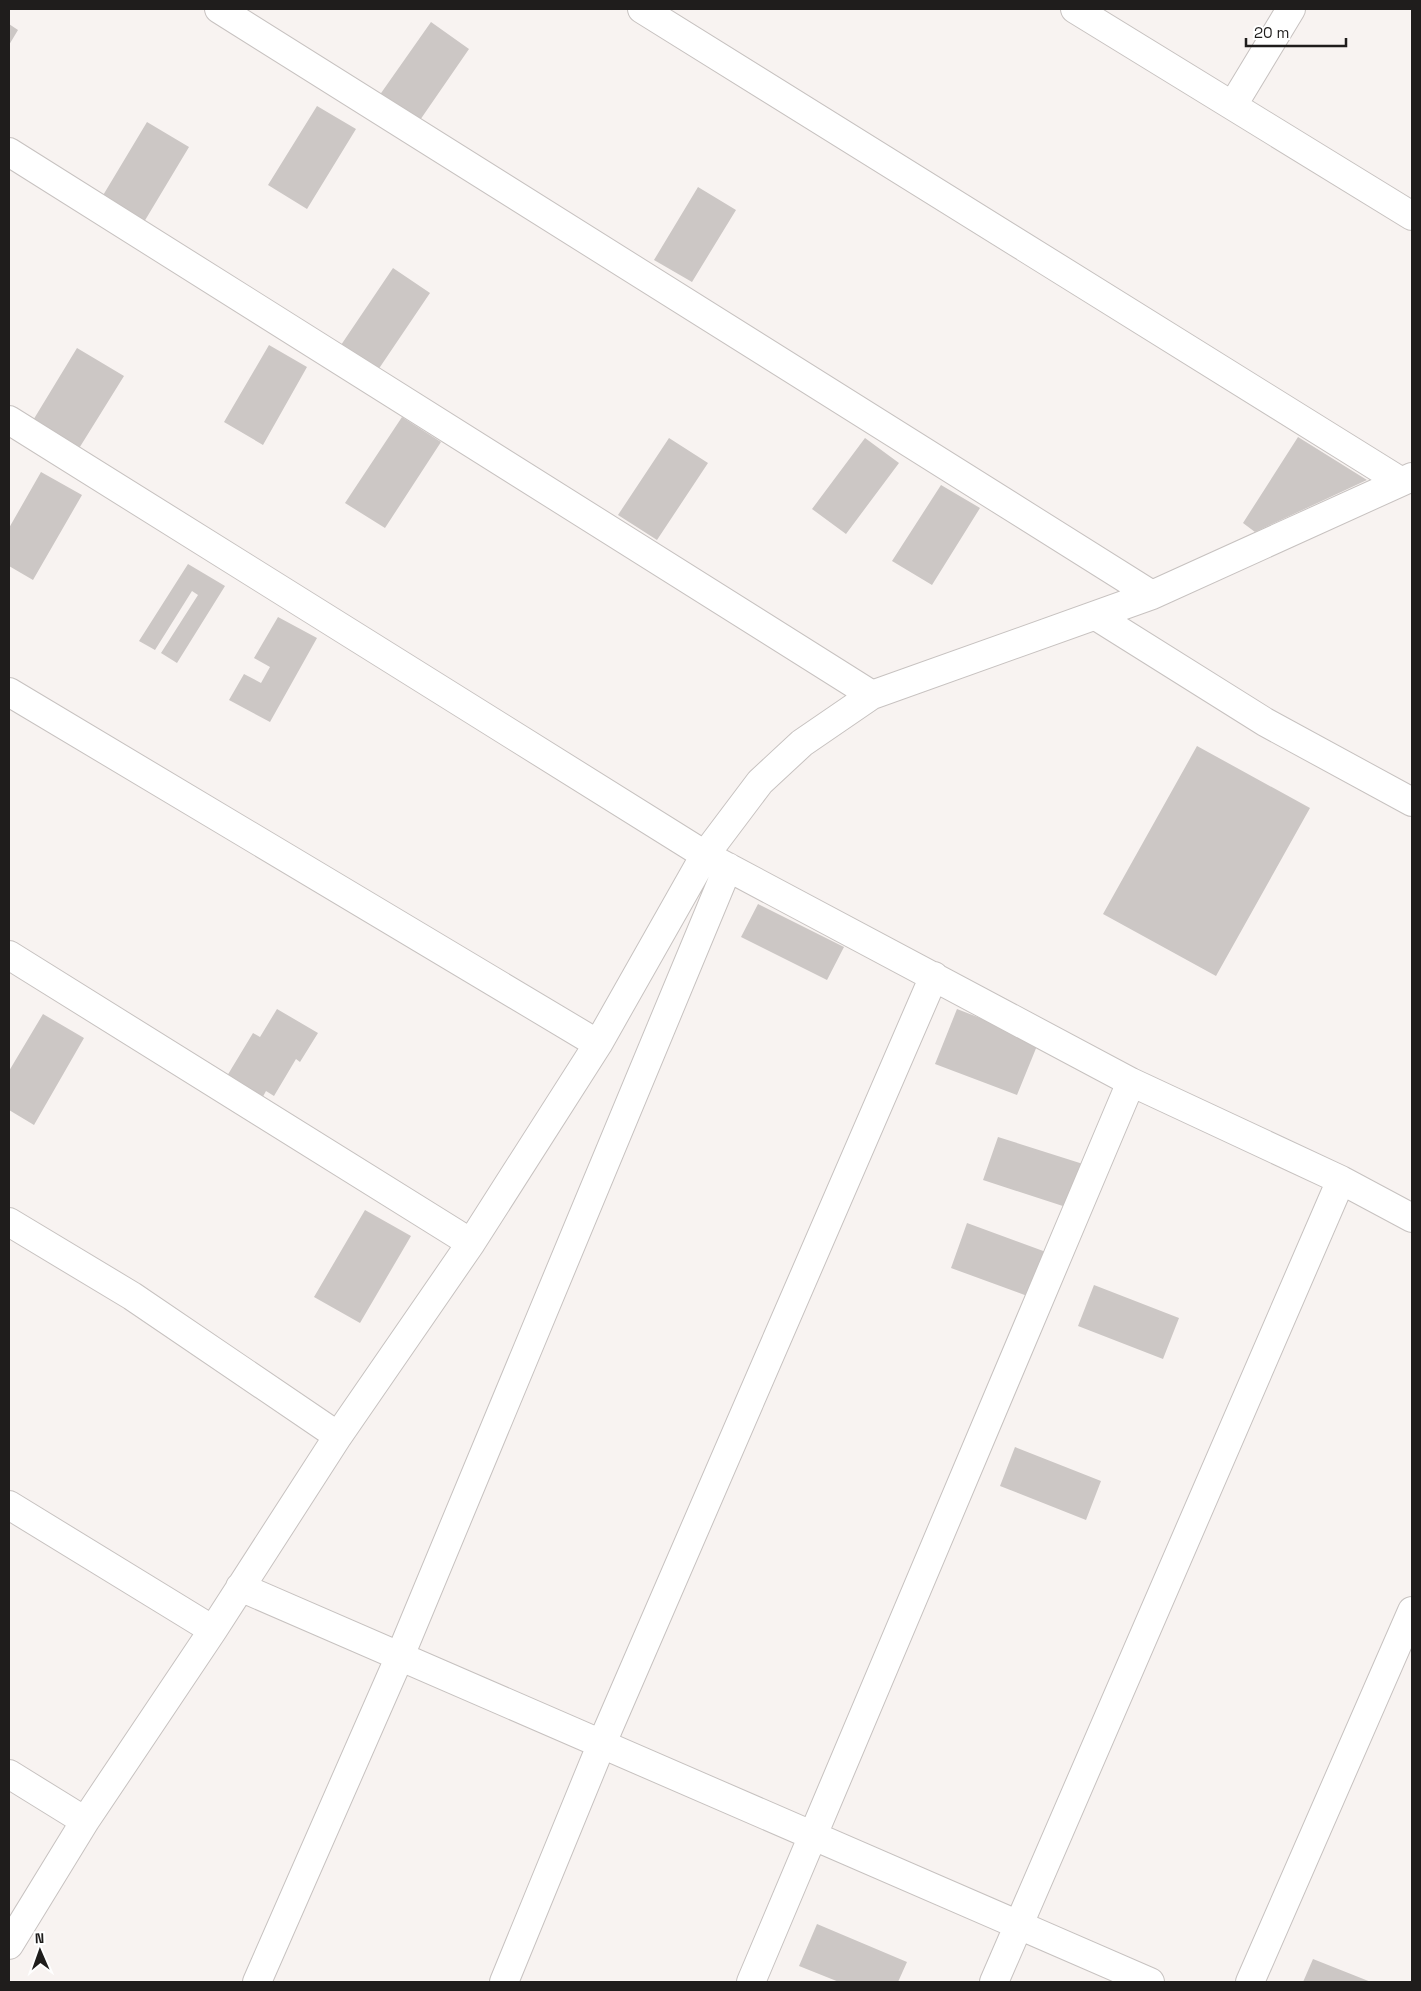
<svg xmlns="http://www.w3.org/2000/svg" width="1421" height="1991" viewBox="0 0 1421 1991" font-family="'Space Grotesk',sans-serif">
	<style>
		.building { fill: #ccc7c5 }
		.lines { fill: none; stroke-linecap: round; stroke-linejoin: round }
		.street-casing { stroke: #c7c2c0; stroke-width: 30 }
		.street { stroke: #fff; stroke-width: 28 }
	</style>
	<rect width="100%" height="100%" fill="#f8f3f1"/>
	<!-- building -->
	<path class="building" d="M431,22L469,49L418,123L379,96Z
		M9,24L18,30L9,45Z
		M317,106L356,129L307,209L268,185Z
		M147,122L189,147L144,222L102,197Z
		M698,187L736,210L692,282L654,260Z
		M393,268L430,293L378,370L341,345Z
		M269,345L307,367L263,445L224,422Z
		M77,348L124,376L78,450L32,422Z
		M402,417L441,442L385,528L345,503Z
		M1298,437L1367,480L1255,532L1243,523Z
		M669,438L708,463L657,540L618,515Z
		M865,438L899,463L846,534L812,509Z
		M41,472L82,495L33,580L9,566V528Z
		M941,485L980,508L932,585L892,561Z
		M188,564L225,586L177,663L161,653L198,595L192,591L155,650L139,641Z
		M278,617L317,638L270,722L229,700L244,674L261,683L270,667L254,658Z
		M1197,746L1310,808L1216,976L1103,914Z
		M758,904L844,947L827,980L741,937Z
		M277,1009L318,1033L300,1062L296,1059L274,1096L266,1091L260,1102L224,1081L253,1033L260,1037Z
		M957,1009L1039,1041L1017,1095L935,1064Z
		M43,1014L84,1038L34,1125L9,1110V1071Z
		M998,1137L1083,1164L1069,1208L983,1180Z
		M365,1210L411,1236L360,1323L314,1297Z
		M967,1223L1046,1252L1030,1297L951,1268Z
		M1094,1285L1179,1318L1163,1359L1078,1326Z
		M1015,1447L1101,1481L1086,1520L1000,1486Z
		M817,1924L907,1962L898,1982H839L799,1966Z
		M1313,1959L1371,1982H1303Z"/>
	<g class="lines">
		<!-- street casing -->
		<g class="street-casing">
			<path id="street" d="M219,9L1152,595
				M642,9L1400,481
				M1075,9L1412,216
				M1233,105L1291,9
				M9,152L872,695
				M9,420L705,855L1131,1082L1341,1180L1412,1218
				M1096,616L1265,722L1412,802
				M9,692L598,1044
				M9,955L471,1243
				M9,1222L132,1296L338,1436
				M9,1505L213,1630
				M240,1587L1150,1982
				M9,1774L85,1821
				M9,1945L85,1821L213,1630L338,1436L471,1243L598,1044L705,855L760,782L802,743L872,695L1152,595L1412,477
				M257,1982L400,1656L728,867
				M504,1982L602,1743L934,976
				M751,1982L1131,1082
				M994,1982L1341,1180
				M1250,1982L1412,1611"/>
		</g>
		<!-- street -->
		<use href="#street" class="street"/>
	</g>
	<!-- border -->
	<rect width="1421" height="1991" fill="none" stroke="#1f1d1c" stroke-width="20"/>
	<!-- north arrow -->
	<g transform="translate(40 1951) rotate(358)" stroke="#ffffff" stroke-width="4" paint-order="stroke">
	<path d="M0-4L9 19L0 12L-9 19Z" fill="#1f1d1c"/>
	<text y="-8" font-size="14" font-weight="bold" text-anchor="middle" fill="#1f1d1c">N</text>
	</g>
	<!-- scale -->
	<path d="M1246 38v8h100v-8" fill="none" stroke="#1f1d1c" stroke-width="2.5"/>
	<text x="1254" y="38" font-size="15" fill="#1f1d1c" stroke="#ffffff" stroke-width="4" paint-order="stroke">20 m</text>
</svg>
